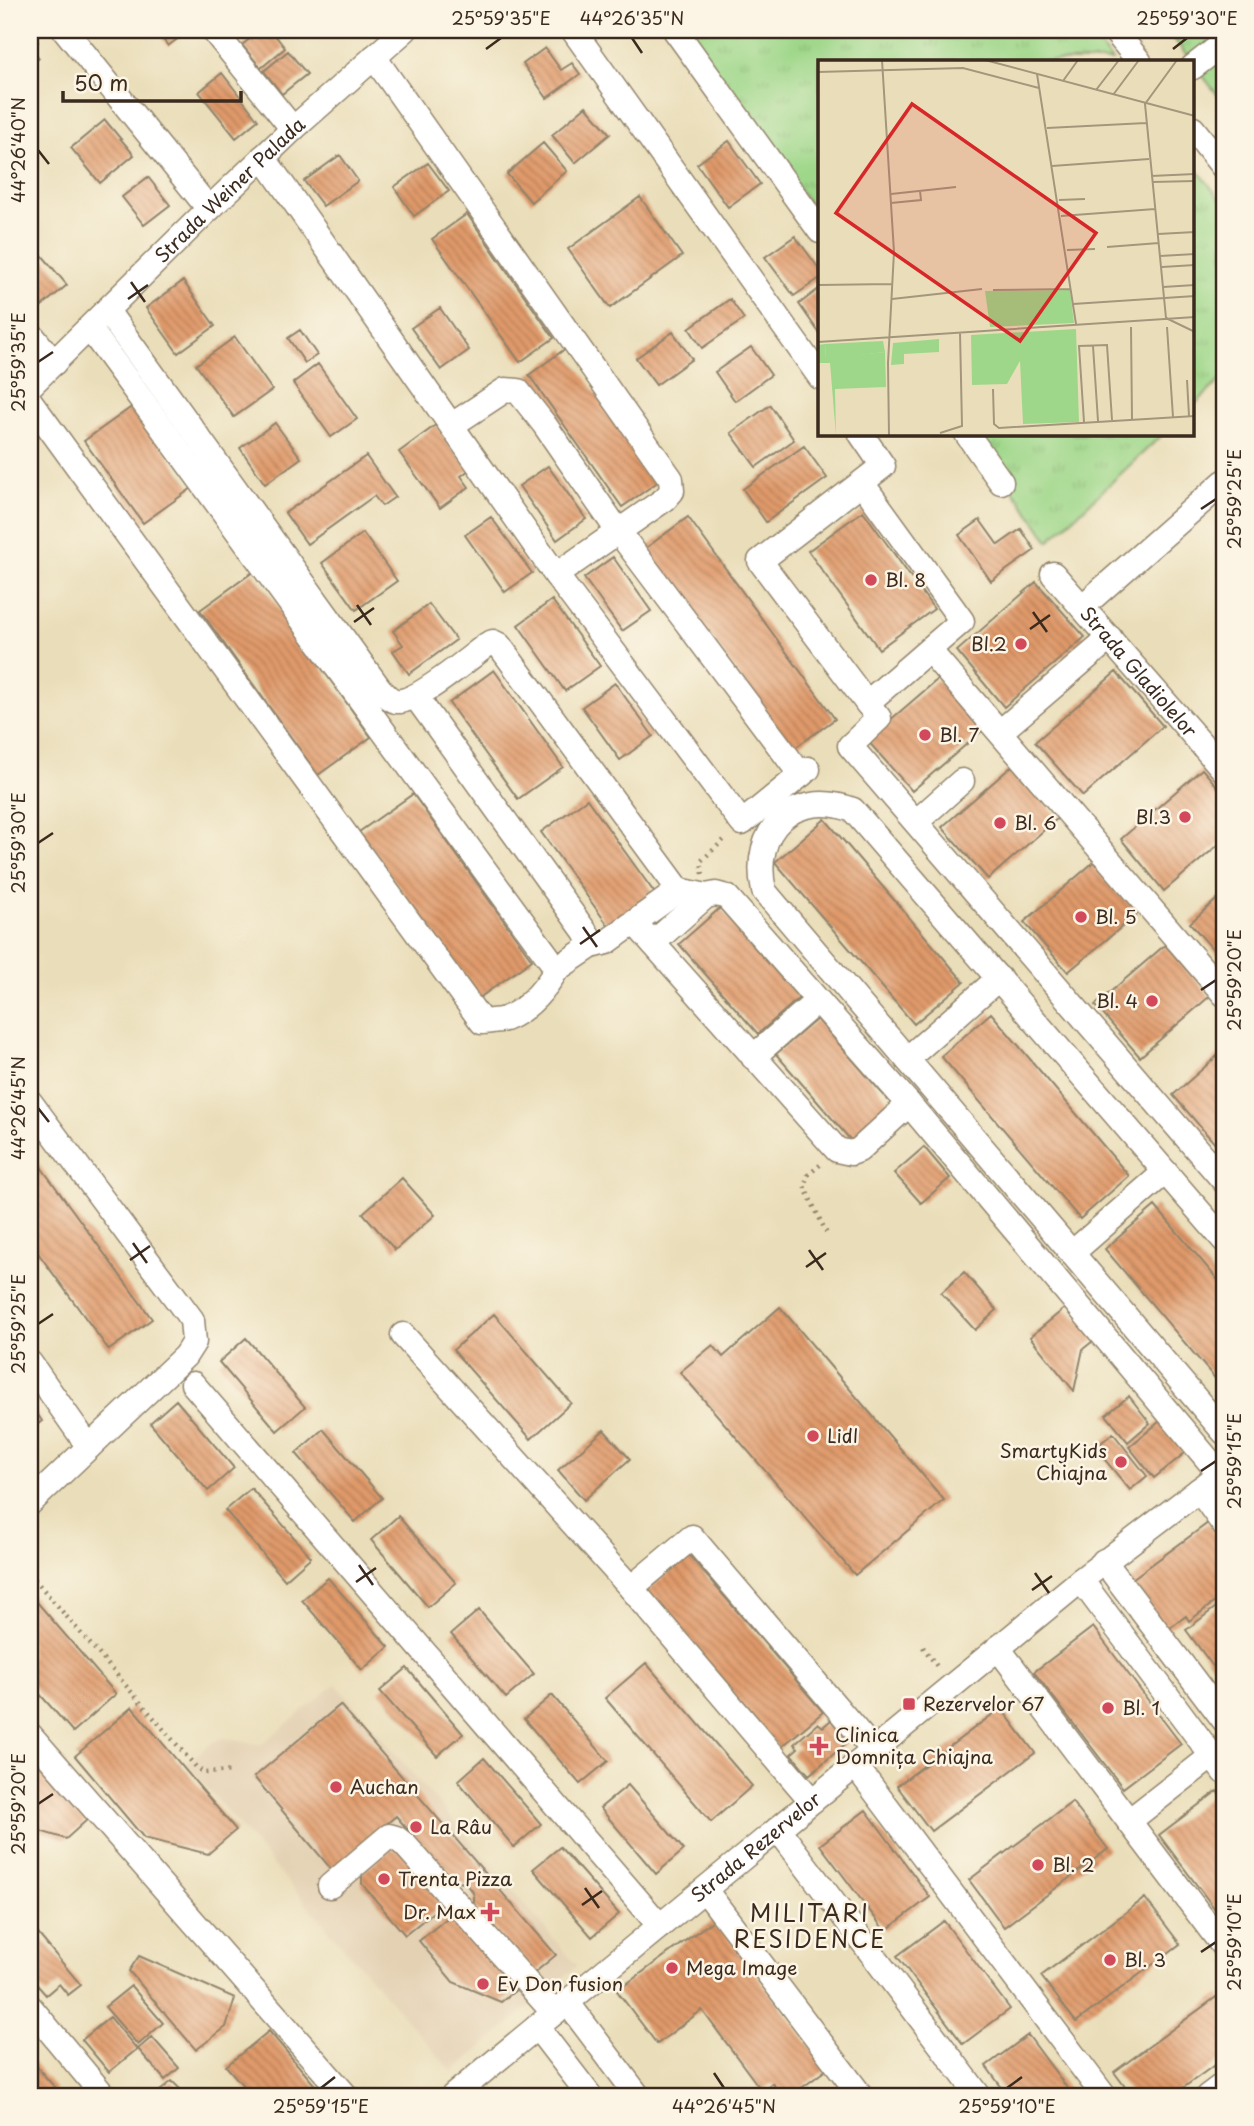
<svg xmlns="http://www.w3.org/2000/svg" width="1254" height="2126" viewBox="0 0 1254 2126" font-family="'Playpen Sans',sans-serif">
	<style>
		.built { fill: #e4d1b4 }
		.grass { fill: url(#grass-tufts); stroke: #6c8054; stroke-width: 2 }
		.building { fill: url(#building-back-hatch) }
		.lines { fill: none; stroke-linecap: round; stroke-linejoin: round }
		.minor-casing { stroke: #92846c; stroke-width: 27 }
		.path { stroke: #92846c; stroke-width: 4.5; stroke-dasharray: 2 5; stroke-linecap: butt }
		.minor { stroke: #fff; stroke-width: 24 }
		.ticks { fill: none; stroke: #3b2a1e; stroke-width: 2.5 }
		.poi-dot { fill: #d1495b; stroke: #fcf5e5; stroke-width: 2.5 }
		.labels { text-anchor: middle; stroke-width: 5; stroke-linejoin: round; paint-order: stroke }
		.street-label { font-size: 19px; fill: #3b2a1e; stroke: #fcf5e5 }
		.poi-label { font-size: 19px; fill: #3b2a1e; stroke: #fcf5e5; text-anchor: start }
		.quarter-label { font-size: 23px; letter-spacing: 2px; fill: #3b2a1e; stroke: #fcf5e5 }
		.inset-road { fill: none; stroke: #a4967c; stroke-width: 2 }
		.view { fill: #d62828; fill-opacity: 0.15; stroke: #d62828; stroke-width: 3.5 }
		.inset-edge { fill: none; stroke: #3b2a1e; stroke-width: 3.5 }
		.neatline { fill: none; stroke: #3b2a1e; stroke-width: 2.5 }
		.ticks-label { font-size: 18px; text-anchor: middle; fill: #3b2a1e }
	</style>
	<defs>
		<pattern id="grass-tufts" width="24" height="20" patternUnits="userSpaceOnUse" patternTransform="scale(1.75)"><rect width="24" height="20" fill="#9ed789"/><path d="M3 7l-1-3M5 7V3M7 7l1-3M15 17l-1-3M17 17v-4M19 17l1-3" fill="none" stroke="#89b976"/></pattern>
		<pattern id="building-back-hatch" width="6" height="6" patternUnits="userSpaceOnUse" patternTransform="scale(1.75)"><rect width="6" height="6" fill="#e09a6a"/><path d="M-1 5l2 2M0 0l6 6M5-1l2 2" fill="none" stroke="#b77e57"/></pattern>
	</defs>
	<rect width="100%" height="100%" fill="#fcf5e5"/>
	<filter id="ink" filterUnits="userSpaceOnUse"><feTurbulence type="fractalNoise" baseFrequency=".0143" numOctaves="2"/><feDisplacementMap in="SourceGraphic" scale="14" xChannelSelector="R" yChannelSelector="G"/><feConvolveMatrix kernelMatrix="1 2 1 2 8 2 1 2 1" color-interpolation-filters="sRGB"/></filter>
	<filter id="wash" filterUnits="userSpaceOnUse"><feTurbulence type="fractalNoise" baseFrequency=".00686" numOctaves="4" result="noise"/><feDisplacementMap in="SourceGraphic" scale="28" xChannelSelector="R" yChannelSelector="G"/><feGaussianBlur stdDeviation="1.57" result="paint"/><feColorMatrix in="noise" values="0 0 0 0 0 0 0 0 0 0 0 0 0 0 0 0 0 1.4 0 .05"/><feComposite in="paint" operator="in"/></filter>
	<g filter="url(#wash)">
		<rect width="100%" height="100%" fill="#eadeba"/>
		<!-- built -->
		<path class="built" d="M336,1684L577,1966L452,2072L186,1764L213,1742L222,1738L261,1745Z"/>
		<!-- grass -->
		<path class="grass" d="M686,30H1087L1112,61H820V219Z
			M1167,30H1224V103Z
			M1193,164L1224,204V377L1193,406Z
			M973,434H1163L1049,541Z"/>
		<g id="blocks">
			<!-- building -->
			<path class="building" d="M156,30H189L168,46Z
				M261,30H271L285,48L261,68L242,45Z
				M30,32L38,42L31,47L39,58L30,66Z
				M545,48L561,70L572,63L580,74L547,98L523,64Z
				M288,51L307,74L282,94L264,71Z
				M222,73L258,120L236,138L199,92Z
				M586,106L610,134L575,163L552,135Z
				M105,120L134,155L100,183L71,148Z
				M729,141L760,184L728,207L697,164Z
				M543,143L567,171L531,202L507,174Z
				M340,155L358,181L323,206L304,181Z
				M428,163L449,191L414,216L394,187Z
				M148,177L170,205L144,225L122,197Z
				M640,197L682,256L610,308L568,249Z
				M467,214L554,338L520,362L432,239Z
				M795,236L820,270V278L794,296L765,257Z
				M41,254L67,285L37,310L30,301V263Z
				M183,281L215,326L178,353L146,308Z
				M820,288V334L799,304Z
				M730,299L744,319L702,348L689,328Z
				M440,308L469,350L441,370L411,328Z
				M300,330L317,355L305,363L288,338Z
				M673,332L692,359L656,385L636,358Z
				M235,337L272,390L234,417L196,365Z
				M751,347L771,375L735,401L715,372Z
				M565,349L659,481L622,507L529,375Z
				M318,364L357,419L331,437L293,383Z
				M770,405L794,440L756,467L731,433Z
				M133,406L192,488L143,523L84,441Z
				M275,423L301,458L265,484L240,448Z
				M436,425L469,470L461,476L469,487L440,508L399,452Z
				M804,446L827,478L766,522L743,489Z
				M366,456L395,497L382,506L374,496L307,544L285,513Z
				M548,466L586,519L557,540L519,486Z
				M863,511L934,609L879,649L808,551Z
				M491,517L532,573L505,592L465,535Z
				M688,517L835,719L792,750L646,548Z
				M980,520L998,545L1021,529L1035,550L991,581L959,535Z
				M363,533L397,581L356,610L322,563Z
				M613,557L651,611L622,631L584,578Z
				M253,572L371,737L318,775L200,610Z
				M1036,582L1085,637L1004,707L957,651Z
				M552,600L600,666L565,691L518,625Z
				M429,604L456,640L409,674L393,651L403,645L393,631Z
				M494,670L563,767L518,799L449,703Z
				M1116,672L1163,726L1083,796L1035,742Z
				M938,679L982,731L912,791L867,740Z
				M615,683L653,736L620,760L582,707Z
				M1012,766L1058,818L988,879L942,827Z
				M1202,769L1224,794V840L1164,891L1121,839Z
				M413,794L532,960L479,998L359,832Z
				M587,799L656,895L610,928L541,832Z
				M825,819L964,982L914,1024L775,862Z
				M1095,861L1138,913L1068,972L1024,922Z
				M1224,893V962L1190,923Z
				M720,908L799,998L758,1034L679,944Z
				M1165,945L1210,996L1140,1057L1095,1005Z
				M991,1013L1129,1176L1080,1219L941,1056Z
				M817,1019L896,1109L855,1145L776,1054Z
				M1224,1050V1137L1216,1145L1173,1095Z
				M924,1147L950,1178L921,1203L894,1173Z
				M30,1152L152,1319L109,1350L30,1242Z
				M402,1178L435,1215L395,1250L363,1213Z
				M1155,1206L1224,1287V1389L1105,1249Z
				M964,1272L997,1310L975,1330L941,1293Z
				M780,1307L944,1500L855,1575L680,1372L713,1345L723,1357Z
				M1065,1308L1098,1337L1083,1349L1074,1391L1030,1337Z
				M494,1314L571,1403L531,1439L453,1350Z
				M246,1338L305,1407L277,1431L219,1362Z
				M1129,1396L1150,1423L1128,1442L1106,1415Z
				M176,1400L234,1468L208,1491L150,1423Z
				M30,1403L42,1421L30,1430Z
				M1165,1417L1191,1448L1154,1478L1129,1447Z
				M323,1429L382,1498L355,1522L296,1453Z
				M604,1430L630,1459L584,1500L558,1470Z
				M1113,1433L1147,1476L1130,1490L1095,1448Z
				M251,1488L311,1557L285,1580L225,1510Z
				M398,1516L456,1583L428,1607L371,1540Z
				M1208,1523L1224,1545V1595L1189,1621L1186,1616L1164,1632L1128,1582Z
				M689,1555L823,1712L779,1749L645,1593Z
				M328,1578L389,1647L362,1670L302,1600Z
				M30,1594L116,1694L73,1732L30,1683Z
				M1224,1601V1681L1186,1630Z
				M479,1610L534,1674L506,1698L451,1634Z
				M1093,1627L1181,1744L1123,1788L1034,1672Z
				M646,1663L752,1786L711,1822L605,1698Z
				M407,1668L463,1734L437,1756L380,1691Z
				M552,1695L608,1761L580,1784L524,1719Z
				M340,1705L556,1955L533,1974L474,1906V1895L471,1889L464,1883L452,1881L396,1816L332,1870L254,1777Z
				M132,1707L236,1830L208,1854L144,1838L75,1756Z
				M1001,1708L1035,1753L931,1831L897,1786Z
				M831,1720L849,1741L809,1775L791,1754L798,1748L794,1744L818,1723L823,1727Z
				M30,1754L88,1819L66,1839L30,1828Z
				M484,1758L541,1824L514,1847L458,1781Z
				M628,1785L684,1850L656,1874L600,1808Z
				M1217,1791L1224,1801V1921L1159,1835Z
				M1072,1802L1108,1849L1004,1927L969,1880Z
				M866,1810L930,1897L885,1931L820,1845Z
				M560,1847L619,1914L592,1937L533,1869Z
				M401,1849L438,1895L437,1909L405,1935L362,1884V1873L390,1850Z
				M1145,1898L1180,1944L1076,2022L1041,1976Z
				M447,1918L460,1920L517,1989L501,2002L453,1982L419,1941Z
				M715,1919L827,2069L791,2096H782L772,2083L762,2091L702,2010L657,2044L617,1991Z
				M944,1921L1010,2009L963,2044L897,1956Z
				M34,1929L81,1985L68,1995L59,1984L46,1995L30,1977V1933Z
				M139,1956L235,1998L226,2027L196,2050L129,1971Z
				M131,1986L163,2023L138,2045L105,2007Z
				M1219,1995L1224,2002V2058L1172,2096H1132L1114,2072Z
				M110,2017L137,2049L109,2072L82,2040Z
				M269,2031L324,2096H252L226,2066Z
				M1028,2035L1073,2096H1008L986,2066Z
				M152,2037L179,2068L165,2080L138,2049Z
				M30,2059L56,2089L48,2096H30Z
				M172,2081L181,2090L174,2096H154Z"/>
		</g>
	</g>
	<g filter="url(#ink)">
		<use href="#blocks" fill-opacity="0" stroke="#92846c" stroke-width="2"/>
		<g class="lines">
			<!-- minor casing -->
			<g class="minor-casing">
				<g id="minor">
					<path d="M65,30L209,209"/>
					<path d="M213,30L293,129"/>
					<path d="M573,30L820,377"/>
					<path d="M675,30L820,231"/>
					<path d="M1114,30L1139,61"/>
					<path d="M374,57L671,479L672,491L665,499L556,575"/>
					<path d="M1193,67L1224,43"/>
					<path d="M1193,129L1224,168"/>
					<path d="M263,157L556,575L742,823L808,769"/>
					<path d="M107,311L379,688C384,693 389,700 396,701C416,704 470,657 488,644L493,642L499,645L679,890L706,896"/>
					<path d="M30,333L54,363"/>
					<path id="s1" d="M30,386L209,209L293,129L405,30"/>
					<path d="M30,401L482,1022C489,1021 498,1021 505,1019C528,1010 545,989 557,969L90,329"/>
					<path d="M452,425L505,390L518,391L544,424L618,531L801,775"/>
					<path d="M861,434L883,466L760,561L867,703"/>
					<path d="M967,434L1001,482"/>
					<path d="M862,483L962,621L867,703L879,718L850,746L1224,1181"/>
					<path id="s2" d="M1053,574L1224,770"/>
					<path d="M1082,607L1224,482"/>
					<path d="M929,650L1224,994"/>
					<path d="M416,697L594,944L596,945L607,942L679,890"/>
					<path d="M1000,732L1110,638"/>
					<path d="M916,822L962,781"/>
					<path d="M642,931L837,1150L851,1153L859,1150L909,1104"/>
					<path d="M653,943L706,896L716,894L727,897L909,1104L1220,1474"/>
					<path d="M557,969L594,944"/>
					<path d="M753,1057L817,1001"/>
					<path d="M907,1059L999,978"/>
					<path d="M30,1102L192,1320L194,1342L185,1356L30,1503"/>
					<path d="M1224,1240L853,810C794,788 750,830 764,891L1224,1432"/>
					<path d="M1072,1253L1165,1172"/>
					<path d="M403,1335L631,1588L812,1801"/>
					<path d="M30,1363L89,1447"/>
					<path d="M193,1384L660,1926"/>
					<path d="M1199,1490L1224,1525"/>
					<path d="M1104,1561L1224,1720"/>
					<path d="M1081,1580L1224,1772"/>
					<path d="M631,1588L692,1537L873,1750"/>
					<path d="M998,1648L1224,1947"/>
					<path d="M30,1735L346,2096"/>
					<path d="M855,1765L1104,2096"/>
					<path d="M1129,1821L1212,1756"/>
					<path d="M778,1829L979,2096"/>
					<path d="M330,1886L389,1836L396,1838L405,1845L554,2013"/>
					<path d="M705,1890L861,2096"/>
					<path d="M567,2002L638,2096"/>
					<path d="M30,2007L104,2096"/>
					<path d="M537,2027L590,2096"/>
					<path id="s3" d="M453,2096L1081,1580L1224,1471"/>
					<path d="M1208,2096L1224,2084"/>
				</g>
			</g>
			<!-- path -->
			<path class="path" d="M703,874L701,861L726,838
				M820,1165L808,1175L804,1186L828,1236
				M30,1574L196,1767L204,1773L232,1771
				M923,1647L939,1669"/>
			<!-- minor -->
			<use href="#minor" class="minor"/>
		</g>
	</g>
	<!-- ticks -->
	<path class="ticks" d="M632,38L642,53M486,49L501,38M1173,49L1187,38M38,150L49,164M131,282L145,302M128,299L148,285M38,362L53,352M1201,509L1216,499M357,605L371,625M1033,612L1047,632M354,622L374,608M1030,629L1050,615M38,843L53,833M583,927L597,947M580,944L600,930M1201,990L1216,980M38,1108L49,1122M133,1243L147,1263M809,1250L823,1270M130,1260L150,1246M806,1267L826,1253M38,1324L53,1314M1201,1471L1216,1461M359,1565L373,1585M1035,1573L1049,1593M356,1582L376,1568M1032,1590L1052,1576M38,1804L53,1794M585,1888L599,1908M582,1905L602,1891M1201,1952L1216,1942M714,2073L724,2088M321,2088L335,2077M1007,2088L1022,2077"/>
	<!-- markers -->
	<g class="poi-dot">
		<circle cx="871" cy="580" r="7"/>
		<circle cx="1021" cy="644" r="7"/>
		<circle cx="925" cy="735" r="7"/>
		<circle cx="1185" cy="817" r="7"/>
		<circle cx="1000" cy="823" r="7"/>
		<circle cx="1081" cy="917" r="7"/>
		<circle cx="1152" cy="1001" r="7"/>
		<circle cx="813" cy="1436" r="7"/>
		<circle cx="1121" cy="1462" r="7"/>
		<rect x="902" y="1697" width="14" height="14" rx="3.5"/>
		<circle cx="1108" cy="1708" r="7"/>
		<path d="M815.5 1735.5h7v7h7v7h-7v7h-7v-7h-7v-7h7z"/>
		<circle cx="336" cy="1787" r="7"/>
		<circle cx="416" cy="1827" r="7"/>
		<circle cx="1038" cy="1865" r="7"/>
		<circle cx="384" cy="1879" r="7"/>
		<path d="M486.5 1901.5h7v7h7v7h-7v7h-7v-7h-7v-7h7z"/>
		<circle cx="1110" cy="1960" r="7"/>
		<circle cx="672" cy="1968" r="7"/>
		<circle cx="483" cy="1984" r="7"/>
	</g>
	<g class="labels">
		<!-- street labels -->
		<g class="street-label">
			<text dy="7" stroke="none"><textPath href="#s1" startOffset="280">Strada Weiner Palada</textPath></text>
			<text dy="7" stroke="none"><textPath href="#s2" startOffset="130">Strada Gladiolelor</textPath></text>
			<text dy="7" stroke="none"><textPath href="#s3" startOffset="392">Strada Rezervelor</textPath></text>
		</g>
		<!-- poi labels -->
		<g class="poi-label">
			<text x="885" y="587">Bl. 8</text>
			<text x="1007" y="651" text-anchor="end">Bl.2</text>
			<text x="939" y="742">Bl. 7</text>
			<text x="1171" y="824" text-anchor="end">Bl.3</text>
			<text x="1014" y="830">Bl. 6</text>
			<text x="1095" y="924">Bl. 5</text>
			<text x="1138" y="1008" text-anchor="end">Bl. 4</text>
			<text x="827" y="1443">Lidl</text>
			<text x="1107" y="1458" text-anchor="end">SmartyKids<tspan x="1107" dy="22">Chiajna</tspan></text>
			<text x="923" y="1711">Rezervelor 67</text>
			<text x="1122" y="1715">Bl. 1</text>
			<text x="835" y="1742">Clinica<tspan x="835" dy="22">Domnița Chiajna</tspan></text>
			<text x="350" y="1794">Auchan</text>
			<text x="430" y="1834">La Râu</text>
			<text x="1052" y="1872">Bl. 2</text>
			<text x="398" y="1886">Trenta Pizza</text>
			<text x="476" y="1919" text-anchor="end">Dr. Max</text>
			<text x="1124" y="1967">Bl. 3</text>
			<text x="686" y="1975">Mega Image</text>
			<text x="497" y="1991">Ev Don fusion</text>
		</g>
		<!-- quarter labels -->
		<g class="quarter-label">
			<text x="810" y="1922">MILITARI<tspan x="810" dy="26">RESIDENCE</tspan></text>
		</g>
	</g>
	<!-- overview -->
	<g transform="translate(818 60)">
		<rect width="376" height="376" fill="#eadeba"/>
		<path d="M252,230L256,263L172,267L167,231ZM258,269L261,362L205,364L202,301L189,324L154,325L153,275ZM121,279V292L86,294V304L73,305L75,283ZM7,284L8,298L67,292L68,327L17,329L18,376L12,303H0V285Z" fill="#9ed789"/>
		<path d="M65,281L67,292L8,299L7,284Z" fill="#9ed789"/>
		<path class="inset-road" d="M64,0L76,192L70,303L71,376M167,0L377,56M0,12L145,8L221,28M219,14L258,264M245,21L260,0M278,30L301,0M295,35L321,0M229,68L328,63M234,106L331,99M333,116L377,114M334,122L377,121M73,134L138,127M241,140L267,139M73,143L103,140L102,131M243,156L337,149M340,174L377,172M289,187L341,183M249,190L277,189M342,196L377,194M344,207L377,205M0,225L74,224M345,227L377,225M175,230L253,229M74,239L164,229M255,244L377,236M348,258L327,44L359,0M348,258L377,272M313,267L314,359M349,267L355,357M0,282L377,257M275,286L280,361M369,320L371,356M175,329L176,364L181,368L377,356M266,362L261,286L289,285L294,360M122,373L144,366L142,272"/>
		<path class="view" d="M94,44L278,173L202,281L18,153Z"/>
		<rect width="376" height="376" class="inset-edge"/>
	</g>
	<!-- margin -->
	<rect width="1254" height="2126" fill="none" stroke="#fcf5e5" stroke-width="77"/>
	<!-- scale -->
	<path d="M63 91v10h178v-10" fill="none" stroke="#3b2a1e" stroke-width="3.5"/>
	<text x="74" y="91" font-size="21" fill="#3b2a1e" stroke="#fcf5e5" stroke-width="5" paint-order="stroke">50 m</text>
	<rect x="38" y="38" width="1178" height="2050" class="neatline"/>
	<g class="ticks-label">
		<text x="501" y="25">25°59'35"E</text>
		<text x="632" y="25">44°26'35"N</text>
		<text x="1187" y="25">25°59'30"E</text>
		<text transform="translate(19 150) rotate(-90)" y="6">44°26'40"N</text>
		<text transform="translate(19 362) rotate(-90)" y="6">25°59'35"E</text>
		<text transform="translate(1235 499) rotate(-90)" y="6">25°59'25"E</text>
		<text transform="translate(19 843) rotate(-90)" y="6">25°59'30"E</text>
		<text transform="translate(1235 980) rotate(-90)" y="6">25°59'20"E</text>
		<text transform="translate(19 1108) rotate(-90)" y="6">44°26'45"N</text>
		<text transform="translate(19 1324) rotate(-90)" y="6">25°59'25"E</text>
		<text transform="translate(1235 1461) rotate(-90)" y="6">25°59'15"E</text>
		<text transform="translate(19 1804) rotate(-90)" y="6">25°59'20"E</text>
		<text transform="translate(1235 1942) rotate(-90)" y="6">25°59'10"E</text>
		<text x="321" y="2113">25°59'15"E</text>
		<text x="724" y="2113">44°26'45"N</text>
		<text x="1007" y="2113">25°59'10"E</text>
	</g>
</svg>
